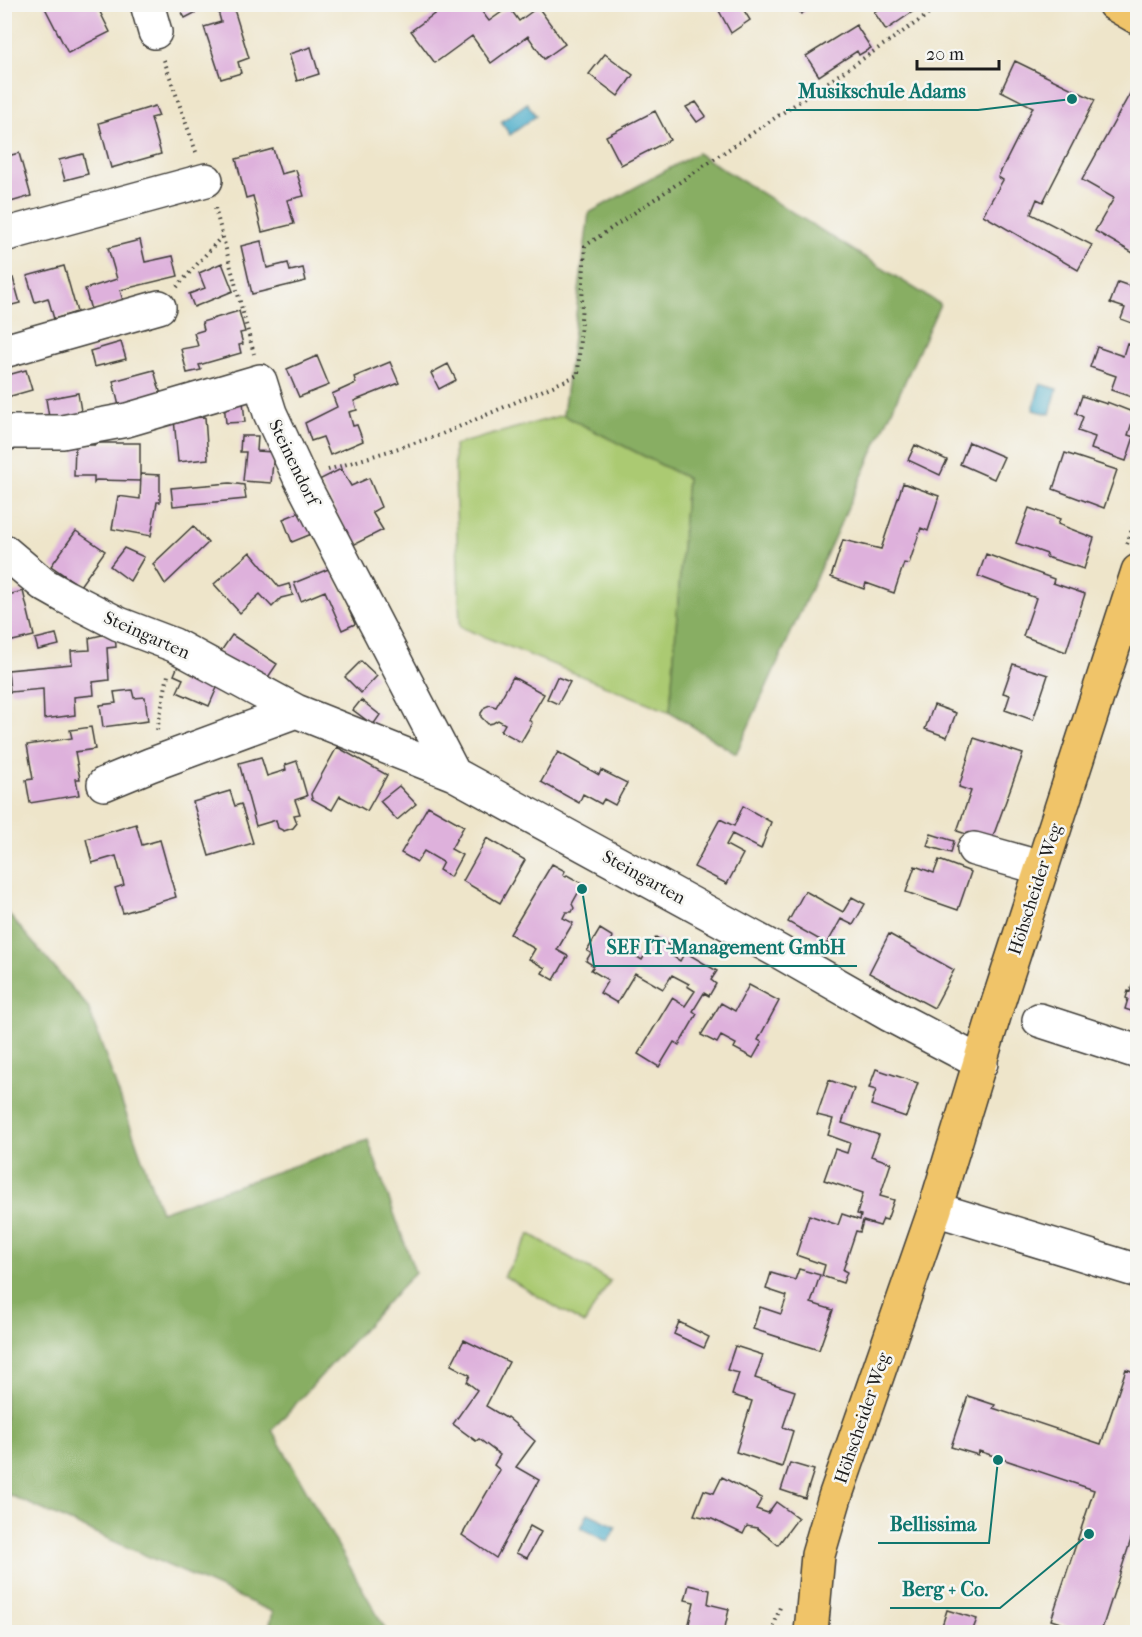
<svg xmlns="http://www.w3.org/2000/svg" width="1142" height="1637" viewBox="0 0 1142 1637" font-family="'IM FELL French Canon',serif">
	<style>
		.green { fill: #abca72; stroke: #647347; stroke-width: 1.5 }
		.forest { fill: #88ae64; stroke: #526540; stroke-width: 1.5 }
		.water { fill: #49acc9; stroke: #326472; stroke-width: 1.5 }
		.building { fill: #deb1dc }
		.lines { fill: none; stroke-linecap: round; stroke-linejoin: round }
		.minor-casing { stroke: #3c3a36; stroke-width: 36 }
		.major-casing { stroke: #3c3a36; stroke-width: 36 }
		.path { stroke: #3c3a36; stroke-width: 4; stroke-dasharray: 1.5 4.5; stroke-linecap: butt }
		.minor { stroke: #fff; stroke-width: 33 }
		.major { stroke: #f0c469; stroke-width: 33 }
		.labels { text-anchor: middle; stroke-width: 5; stroke-linejoin: round; paint-order: stroke }
		.street-label { font-size: 18px; fill: #1c1c1c; stroke: #f6f6f2 }
		.leader { fill: none; stroke: #0f766e; stroke-width: 2 }
		.callout-dot { fill: #0f766e; stroke: #f6f6f2; stroke-width: 2 }
		.callout-label { font-size: 20px; text-anchor: middle; font-weight: bold; fill: #0f766e; stroke: #f6f6f2; stroke-width: 5; stroke-linejoin: round; paint-order: stroke }
	</style>
	<rect width="100%" height="100%" fill="#f6f6f2"/>
	<filter id="ink" filterUnits="userSpaceOnUse"><feTurbulence type="fractalNoise" baseFrequency=".0167" numOctaves="2"/><feDisplacementMap in="SourceGraphic" scale="12" xChannelSelector="R" yChannelSelector="G"/><feConvolveMatrix kernelMatrix="1 2 1 2 8 2 1 2 1" color-interpolation-filters="sRGB"/></filter>
	<filter id="wash" filterUnits="userSpaceOnUse"><feTurbulence type="fractalNoise" baseFrequency=".008" numOctaves="4" result="noise"/><feDisplacementMap in="SourceGraphic" scale="24" xChannelSelector="R" yChannelSelector="G"/><feGaussianBlur stdDeviation="1.35" result="paint"/><feColorMatrix in="noise" values="0 0 0 0 0 0 0 0 0 0 0 0 0 0 0 0 0 1.4 0 .05"/><feComposite in="paint" operator="in"/></filter>
	<g filter="url(#wash)">
		<rect width="100%" height="100%" fill="#eee5ca"/>
		<!-- green -->
		<path class="green" d="M563,415L687,478L670,712L460,627L454,445Z
			M530,1234L610,1281L584,1324L504,1276Z"/>
		<!-- forest -->
		<path class="forest" d="M697,153L940,304L736,754L670,712L687,478L563,415L589,213Z
			M5,910L88,1007L161,1212L368,1140L415,1272L272,1430L387,1632H268L273,1612L5,1493Z"/>
		<!-- water -->
		<path class="water" d="M527,103L536,116L510,135L501,122Z
			M1040,384L1057,389L1050,414L1033,410Z
			M588,1513L616,1526L608,1542L581,1528Z"/>
		<g id="blocks">
			<!-- building -->
			<path class="building" d="M43,4H96L110,32L68,53Z
				M184,4H212L185,18L179,7Z
				M448,4H476L489,21L509,7L519,21L538,7L565,44L544,59L528,36L491,63L472,36L435,63L411,31Z
				M721,4H740L750,20L731,33L717,7Z
				M795,4H816L801,14Z
				M886,4H924L886,30L874,12Z
				M233,6L249,58L238,62L241,73L221,79L204,27L221,22L218,11Z
				M856,25L871,48L859,55L857,51L819,76L806,56Z
				M311,47L319,74L297,81L289,54Z
				M605,54L633,75L618,96L589,74Z
				M1015,61L1095,100L1043,202L1037,199L1031,214L1092,245L1078,270L983,215L1003,180L998,177L1033,107L1001,91Z
				M1137,81V246L1133,253L1095,231L1114,198L1082,180Z
				M696,102L706,116L697,122L686,107Z
				M155,106L159,116L151,118L161,154L111,168L99,123Z
				M655,111L670,140L621,165L606,136Z
				M273,149L281,174L296,170L304,196L287,200L294,224L262,232L253,196L246,198L236,159Z
				M19,153L31,196L4,204V157Z
				M83,154L88,174L65,180L59,160Z
				M140,240L145,262L173,256L178,276L120,290L123,301L91,310L85,289L117,279L108,248Z
				M261,241L267,268L288,263L290,271L303,268L306,281L252,294L241,246Z
				M222,263L233,291L194,307L189,294L205,288L199,273Z
				M64,266L77,312L54,319L48,298L35,302L27,276Z
				M13,278L20,303L4,307V280Z
				M1137,281V325L1121,319L1125,308L1110,303L1118,282L1135,288Z
				M239,311L245,332L240,333L243,344L239,345L241,353L199,365L201,370L187,373L181,349L198,346L194,333L204,330L202,322Z
				M121,342L126,359L94,367L90,351Z
				M1127,343L1137,347V399L1111,390L1116,376L1090,367L1097,347L1123,356Z
				M317,356L329,385L299,397L287,369Z
				M390,362L399,383L354,401L357,410L349,412L353,426L357,425L363,441L330,455L323,437L311,441L305,423L337,407L332,394L356,383L354,377Z
				M448,364L456,380L439,389L431,373Z
				M26,370L32,390L4,398V376Z
				M154,370L161,395L119,406L113,381Z
				M78,393L82,417L50,423L46,399Z
				M1082,396L1107,404V402L1135,413L1128,435L1134,437L1126,461L1091,449L1095,437L1078,431L1083,417L1076,413Z
				M243,401L245,422L226,423L224,403Z
				M205,417L208,459L178,462L174,419Z
				M241,436H258L257,451L274,452L271,483L243,481L246,452H240Z
				M969,442L1004,457L994,479L960,464Z
				M94,443H140V481L96,480L94,483V476H74L75,445H95Z
				M915,445L947,460L940,475L908,460Z
				M1065,453L1117,470L1104,508L1053,489Z
				M341,469L351,486L369,478L381,507L372,512L383,530L353,545L319,480Z
				M141,474L160,475V502H157L151,536L112,529L118,496L140,499Z
				M230,483L244,485L246,499L173,506L171,488Z
				M903,483L939,496L928,531L921,528L909,564L904,563L894,593L866,583L864,589L831,577L843,540L881,549Z
				M1029,508L1060,519L1058,524L1094,538L1084,569L1046,557L1047,554L1016,543Z
				M305,510L314,533L292,542L283,519Z
				M193,526L208,543L165,584L153,564Z
				M76,531L105,551L80,586L51,566Z
				M124,548L144,557L130,581L110,566Z
				M250,552L279,587L289,584L293,595L281,598L272,607L260,594L240,613L214,584Z
				M986,554L1054,579L1053,583L1085,594L1066,652L1023,636L1036,598L978,576Z
				M331,568L355,624L342,630L325,591L301,601L294,583Z
				M23,591L34,636L4,643V596Z
				M115,632L116,647L107,648L109,680L93,682L94,695L74,697L75,715L44,719L43,689L10,692L8,670L72,664L71,651L90,650L89,638Z
				M56,634L59,645L38,650L35,639Z
				M232,635L277,664L264,683L219,654Z
				M182,656L223,674L209,706L177,692L183,679L174,675Z
				M361,661L377,676L361,693L345,677Z
				M1013,664L1048,675L1033,720L1005,710L1010,695L1003,693Z
				M513,677L544,694L529,720L532,723L521,742L501,731L505,724L498,720L493,723L488,724L481,717V713L485,707L490,705L496,707Z
				M557,677L570,682L558,704L547,699Z
				M132,690L134,698L145,697L148,721L103,727L100,705L116,703L114,692Z
				M361,700L380,715L373,725L353,710Z
				M934,705L956,713L947,737L925,729Z
				M91,727L95,749L75,752L80,779H76L79,795L30,803L26,780L33,779L27,745L72,738L70,730Z
				M974,738L1023,754L991,842L957,831L971,791L959,787Z
				M337,747L387,775L367,811L340,796L332,810L312,799L311,794Z
				M558,752L599,775L601,770L627,783L615,805L604,799L601,804L583,794L579,803L541,782Z
				M261,757L267,776L286,770L285,765L297,761L307,796L295,800L300,814L294,815L297,823L293,828L284,831L278,828L276,820L256,826L239,763Z
				M399,786L416,804L397,820L380,801Z
				M230,791L235,806L241,804L253,843L209,856L193,802Z
				M428,806L464,826L451,849L462,855L450,877L439,870L443,862L424,851L417,862L401,853Z
				M743,806L771,822L761,849L732,834L726,845L743,854L727,884L694,867L720,819L734,826Z
				M136,824L142,845L160,840L176,897L123,913L115,888L124,885L116,856L92,863L86,839Z
				M931,834L954,841L951,853L927,846Z
				M487,838L525,860L500,903L463,881Z
				M939,860L971,872L958,910L906,892L915,866L934,873Z
				M552,864L565,871L563,875L566,877L567,875L583,884L572,904L574,908L572,912H566L563,918L573,923L557,950L568,956L554,980L542,973L545,968L529,959L535,949L510,934Z
				M805,891L843,912L852,897L865,904L853,925L841,919L827,944L788,922Z
				M600,929L613,937L611,941L642,960L656,937L673,948L669,954L680,961L685,952L717,971L711,980L716,984L709,996L704,993L693,1011L697,1014L679,1045L674,1042L659,1067L638,1054L672,998L685,1006L695,991L687,986L689,984L672,975L663,989L635,973L617,1003L600,993L608,980L591,970L594,966L586,961L591,953L587,951Z
				M889,934L954,970L934,1008L869,973Z
				M1137,971V1013L1125,1009L1128,999L1126,998L1128,991L1130,992Z
				M749,985L779,1001L758,1040L762,1042L753,1058L734,1048L736,1044L721,1036L717,1043L701,1035L721,1003L735,1011Z
				M876,1069L918,1083L906,1117L871,1105L876,1090L869,1088Z
				M829,1080L854,1089L842,1123L879,1135L871,1156L891,1163L880,1196L894,1200L887,1220L883,1219L880,1226L863,1221L860,1232L856,1231L843,1270L847,1272L843,1283L822,1276L825,1265L796,1255L809,1215L838,1225L842,1214L860,1220L861,1215L857,1214L863,1193L824,1180L835,1149L847,1153L850,1143L828,1135L833,1119L817,1115Z
				M799,1269L820,1275L811,1303L833,1310L819,1350L753,1329L760,1307L781,1314L787,1296L766,1289L771,1273L795,1280Z
				M679,1322L709,1337L704,1348L674,1334Z
				M464,1340L509,1362L486,1406L506,1418L507,1417L535,1441L516,1467L539,1480L496,1558L462,1535L500,1470L494,1465L500,1455L479,1439L476,1441L453,1424L477,1390L467,1382L470,1375L451,1365Z
				M735,1346L763,1355L755,1378L795,1391L783,1427L793,1431L782,1467L736,1452L752,1401L732,1395L739,1373L727,1370Z
				M1126,1369L1137,1373V1521L1101,1632H1088L1051,1620L1094,1490L979,1451L978,1455L951,1447L968,1396L995,1405L993,1408L1101,1444Z
				M790,1463L814,1470L805,1498L781,1490Z
				M722,1477L762,1498L756,1509L768,1513L776,1502L798,1518L778,1545L757,1528L747,1526L743,1534L712,1519L694,1515L704,1490L714,1493Z
				M530,1526L541,1532L527,1558L516,1553Z
				M689,1585L710,1590L708,1604L729,1609L724,1632H687L694,1602L685,1600Z
				M947,1610L977,1619L972,1632H940Z"/>
		</g>
	</g>
	<g filter="url(#ink)">
		<use href="#blocks" fill-opacity="0" stroke="#3c3a36" stroke-width="1.5"/>
		<g class="lines">
			<!-- minor casing -->
			<g class="minor-casing">
				<path id="minor" d="M147,4L155,32
					M4,235L206,180
					M4,351L159,307
					M4,435L11,432H62L127,420L260,381L270,413L300,478L454,774
					M4,551L43,584L66,597L119,624L174,645L296,711L454,774L778,951L890,1015L981,1063
					M104,784L150,765L296,711
					M974,849L1042,868
					M1039,1020L1138,1052
					M935,1209L1138,1271"/>
			</g>
			<!-- major casing -->
			<g class="major-casing">
				<path id="major" d="M1114,4L1138,18
					M811,1632L818,1555L835,1497L935,1209L998,1003L1138,571"/>
			</g>
			<!-- path -->
			<path class="path" d="M164,60L196,152
				M215,208L254,354
				M177,287L223,235
				M328,470L440,435L578,375L585,246L944,4
				M1127,544L1138,511
				M157,730L168,675
				M772,1632L781,1604"/>
			<!-- minor -->
			<use href="#minor" class="minor"/>
			<!-- major -->
			<use href="#major" class="major"/>
		</g>
	</g>
	<g class="labels">
		<!-- street labels -->
		<g class="street-label">
			<text transform="translate(294 462) rotate(64)" y="6">Steinendorf</text>
			<text transform="translate(147 635) rotate(24)" y="6">Steingarten</text>
			<text transform="translate(644 877) rotate(29)" y="6">Steingarten</text>
			<text transform="translate(1035 889) rotate(-72)" y="6">Höhscheider Weg</text>
			<text transform="translate(862 1418) rotate(-71)" y="6">Höhscheider Weg</text>
		</g>
	</g>
	<!-- callouts -->
	<path class="leader" d="M1072 99L978 110H786M582 889L594 966H857M998 1460L989 1543H878M1089 1534L1000 1608H890"/>
	<g class="callout-dot">
		<circle cx="1072" cy="99" r="6"/>
		<circle cx="582" cy="889" r="6"/>
		<circle cx="998" cy="1460" r="6"/>
		<circle cx="1089" cy="1534" r="6"/>
	</g>
	<g class="callout-label">
		<text x="882" y="98">Musikschule Adams</text>
		<text x="726" y="954">SEF IT-Management GmbH</text>
		<text x="933" y="1531">Bellissima</text>
		<text x="945" y="1596">Berg + Co.</text>
	</g>
	<!-- margin -->
	<rect width="1142" height="1637" fill="none" stroke="#f6f6f2" stroke-width="24"/>
	<!-- scale -->
	<path d="M917 60v9h82v-9" fill="none" stroke="#1c1c1c" stroke-width="3"/>
	<text x="926" y="60" font-size="18" fill="#1c1c1c" stroke="#f6f6f2" stroke-width="4.5" paint-order="stroke">20 m</text>
</svg>
